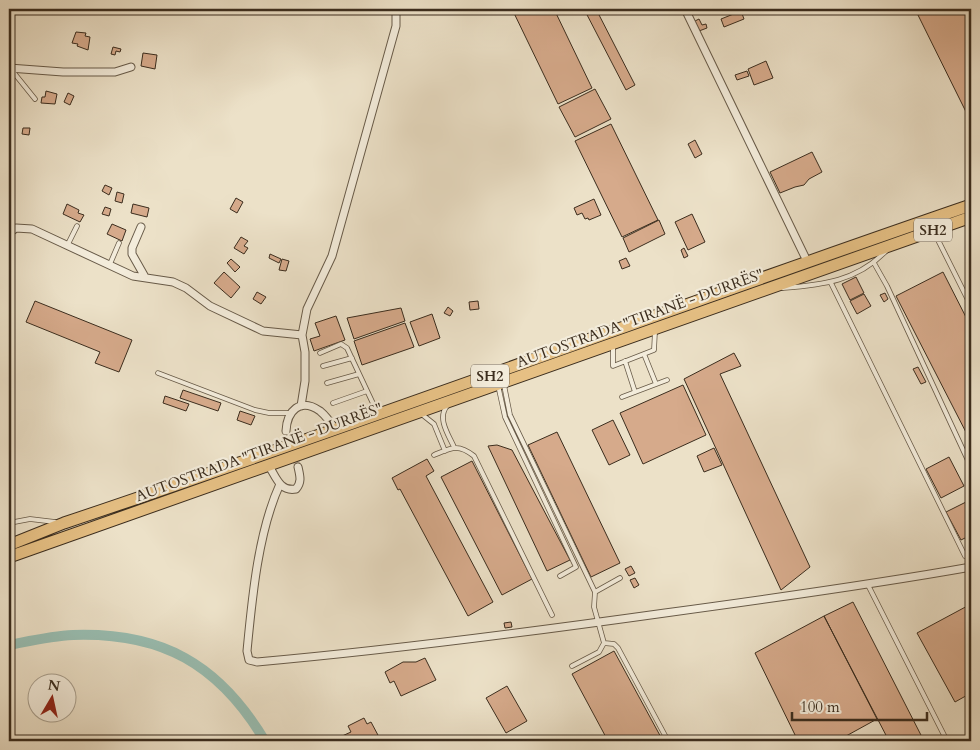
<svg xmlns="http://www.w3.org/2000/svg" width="980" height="750" viewBox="0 0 980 750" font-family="Cardo,serif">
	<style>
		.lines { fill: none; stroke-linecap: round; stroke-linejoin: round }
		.canal { stroke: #99beb2; stroke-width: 10 }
		.building { fill: #d6aa8b; stroke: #3b2d1e }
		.minor-tunnel { stroke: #c9bda6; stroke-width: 7; stroke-dasharray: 7 3.5; stroke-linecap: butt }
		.service-casing { stroke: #675a48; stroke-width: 5.5 }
		.minor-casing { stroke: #675a48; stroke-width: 9 }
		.trunk-casing { stroke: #3b2d1e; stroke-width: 13 }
		.service { stroke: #f3ecdb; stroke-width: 4 }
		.minor { stroke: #f3ecdb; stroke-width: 7 }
		.trunk { stroke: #e6c084; stroke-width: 11 }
		.labels { text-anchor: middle; stroke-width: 4.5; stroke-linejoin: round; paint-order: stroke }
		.shield { fill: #f3ecdb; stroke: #726657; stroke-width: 1 }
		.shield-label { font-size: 14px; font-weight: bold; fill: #3b2d1e }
		.street-label { font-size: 15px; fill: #3b2d1e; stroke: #f3ecdb }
	</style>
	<rect width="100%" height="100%" fill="#ece1c8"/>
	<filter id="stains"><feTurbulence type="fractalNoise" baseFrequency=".004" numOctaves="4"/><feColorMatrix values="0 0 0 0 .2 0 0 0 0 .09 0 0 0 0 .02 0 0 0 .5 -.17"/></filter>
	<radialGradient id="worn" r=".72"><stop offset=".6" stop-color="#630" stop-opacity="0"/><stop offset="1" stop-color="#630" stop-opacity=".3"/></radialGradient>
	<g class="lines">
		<!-- canal -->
		<path class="canal" d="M9,645C30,641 51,636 73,635C162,632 219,664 265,741"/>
	</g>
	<!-- building -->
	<path class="building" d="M9,9H13V20L9,19Z
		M512,9H554L592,88L558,104Z
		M584,9H596L635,85L626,90Z
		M915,9H971V122Z
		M741,11L744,19L724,27L721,19Z
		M699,19L702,25L706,24L707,28L699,31L695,21Z
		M76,32L86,33L85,36L90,37L88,50L77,46L78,44L72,43Z
		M113,47L121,49L120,52L116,51L115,55L111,54Z
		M143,53L157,55L155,69L141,66Z
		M766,61L773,78L754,85L748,69Z
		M747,71L749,76L737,80L735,75Z
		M595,89L611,119L575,137L559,107Z
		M46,91L57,94L55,104L41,103L42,97H45Z
		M9,92H12V108H9Z
		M68,93L74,96L70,105L64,102Z
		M611,124L658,220L622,237L575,141Z
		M23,128H30L29,135L22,134Z
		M695,140L702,154L695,158L688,144Z
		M812,152L822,172L809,179L804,185L795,187L780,193L770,172Z
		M105,185L112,188L109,195L102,191Z
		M117,192L124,194L122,203L115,201Z
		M236,198L243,202L237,213L230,209Z
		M594,199L601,215L589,220L588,218L585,219L582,213L577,215L574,208Z
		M67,204L79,210L78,213L84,215L80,222L63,214Z
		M133,204L149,208L147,217L131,213Z
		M105,207L111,209L109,216L102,214Z
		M692,214L705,242L688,250L675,222Z
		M659,220L665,234L629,252L623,238Z
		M112,224L126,230L122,241L107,234Z
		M241,237L248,241L244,246L248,248L244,254L234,248Z
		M684,248L688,256L684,258L681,250Z
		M270,254L281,259L279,263L269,258Z
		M626,258L630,266L622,269L619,261Z
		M231,259L240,267L235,272L227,263Z
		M282,259L289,261L286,271L279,270Z
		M224,272L240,287L231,298L214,283Z
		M943,272L971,327V442L896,296Z
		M856,277L864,293L850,300L842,284Z
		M257,292L266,297L261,304L253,299Z
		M885,293L888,299L884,302L880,295Z
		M864,294L871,306L857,314L850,301Z
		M35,301L132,340L119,372L95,363L100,352L26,322Z
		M478,301L479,309L470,310L469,302Z
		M448,307L453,311L450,316L444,313Z
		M401,308L405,321L354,339L347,318Z
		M432,314L440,338L419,346L410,322Z
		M336,316L345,340L314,351L310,339L320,336L315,323Z
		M405,323L414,347L362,365L354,341Z
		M734,353L741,366L720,374L810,567L781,590L684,379Z
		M918,367L926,382L921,384L913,369Z
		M683,385L706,435L643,464L620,413Z
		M183,390L221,403L218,411L180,398Z
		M165,396L189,404L186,411L163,403Z
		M240,411L255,416L251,425L237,420Z
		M613,420L630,455L609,465L592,430Z
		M557,432L620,563L591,577L528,445Z
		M497,445L512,450L570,560L547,571L488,446Z
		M714,448L722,465L704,472L697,456Z
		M949,457L964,486L941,498L926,469Z
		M427,459L434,471L426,476L493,602L468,616L400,489L398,490L392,478Z
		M472,461L532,579L502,595L441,477Z
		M970,500L971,502V535L961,540L946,512Z
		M631,566L635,573L629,576L625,569Z
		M635,578L639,585L634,588L630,580Z
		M853,602L924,741H889L824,616Z
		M971,604V693L955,702L917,633Z
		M824,616L877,719L837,741H798L755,653Z
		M511,622L512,627L505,628L504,623Z
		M614,651L663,741H608L572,674Z
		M425,658L436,680L401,696L394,681L390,683L385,672L403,662H416Z
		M507,686L527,721L506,733L486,698Z
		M364,718L367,724L371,722L379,737L381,736L383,741H331L351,732L348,726Z"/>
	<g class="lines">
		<!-- minor-tunnel -->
		<path class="minor-tunnel" d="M286,431L298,467"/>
		<!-- service casing -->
		<g class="service-casing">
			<path id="service" d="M10,68L35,99
				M934,232L971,306
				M67,246L77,226
				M874,263L887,286L971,467
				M110,264L119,243
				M831,283L965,556
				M783,288C823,285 857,281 886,251
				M613,346V366L654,350L655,331
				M320,353L341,344L347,348L377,412
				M644,354L656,384
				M625,361L635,392
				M323,366L352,358
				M158,373L255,410L269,413H290
				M327,383L359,374
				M498,385L505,417L576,567L560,576
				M504,385L510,415L595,592L620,578
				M622,397L667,380
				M333,403L367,391
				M447,406C437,418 448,434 454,447
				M423,413L424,416L434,424L445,451
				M434,455C451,448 458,443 474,456L552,615
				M9,523L30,519L55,522
				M868,585L947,741
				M604,643L614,644L618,648L668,741
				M572,666L599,652L604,643L594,607L595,592"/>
		</g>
		<!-- minor casing -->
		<g class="minor-casing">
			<path id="minor" d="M685,9L807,261
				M9,68L63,72H115L131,67
				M141,227L132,248V254L145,277
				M9,233L16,228L32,229L133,276L173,282L186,288L210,306L263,331L302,335
				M301,406L305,381V352L302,335L307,309L332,256L396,26V9
				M286,431C287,411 300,397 320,411C326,416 331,423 335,429
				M269,466C276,477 280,492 296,489C302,482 300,476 298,467
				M280,484C258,532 252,599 247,651L249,660L257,662C394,650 529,632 665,613C768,599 870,585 971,567"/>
		</g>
		<!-- trunk casing -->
		<g class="trunk-casing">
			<path id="trunk" d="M9,545L64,523C368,421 668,309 971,205
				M9,557L971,217"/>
		</g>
		<!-- service -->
		<use href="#service" class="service"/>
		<!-- minor -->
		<use href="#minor" class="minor"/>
		<!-- trunk -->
		<use href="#trunk" class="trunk"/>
	</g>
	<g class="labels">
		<!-- shield labels -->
		<g class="shield">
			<rect x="914" y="218.5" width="38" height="23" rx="4"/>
			<rect x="471" y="364.5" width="38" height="23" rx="4"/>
		</g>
		<g class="shield-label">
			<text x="933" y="235">SH2</text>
			<text x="490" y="381">SH2</text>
		</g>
		<!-- street labels -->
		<g class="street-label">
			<text transform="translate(640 318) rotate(-20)" y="5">AUTOSTRADA "TIRANË - DURRËS"</text>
			<text transform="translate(259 452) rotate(-20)" y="5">AUTOSTRADA "TIRANË - DURRËS"</text>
		</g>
	</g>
	<!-- margin -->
	<rect width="980" height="750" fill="none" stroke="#ece1c8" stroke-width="30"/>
	<rect x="10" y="10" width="960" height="730" fill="none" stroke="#3b2d1e" stroke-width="2.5"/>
	<rect x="15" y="15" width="950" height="720" fill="none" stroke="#3b2d1e"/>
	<!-- north arrow -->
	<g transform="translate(52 698) rotate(9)"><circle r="24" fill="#f3ecdb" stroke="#a9a08f"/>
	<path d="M0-4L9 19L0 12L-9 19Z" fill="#8f2418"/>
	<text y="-8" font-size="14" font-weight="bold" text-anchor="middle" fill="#3b2d1e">N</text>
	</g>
	<!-- scale -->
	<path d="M792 712v8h135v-8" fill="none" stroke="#3b2d1e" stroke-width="2.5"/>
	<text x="800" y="712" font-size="15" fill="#3b2d1e" stroke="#f3ecdb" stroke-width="4" paint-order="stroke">100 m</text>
	<rect width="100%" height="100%" filter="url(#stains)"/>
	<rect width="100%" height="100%" fill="url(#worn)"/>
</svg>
